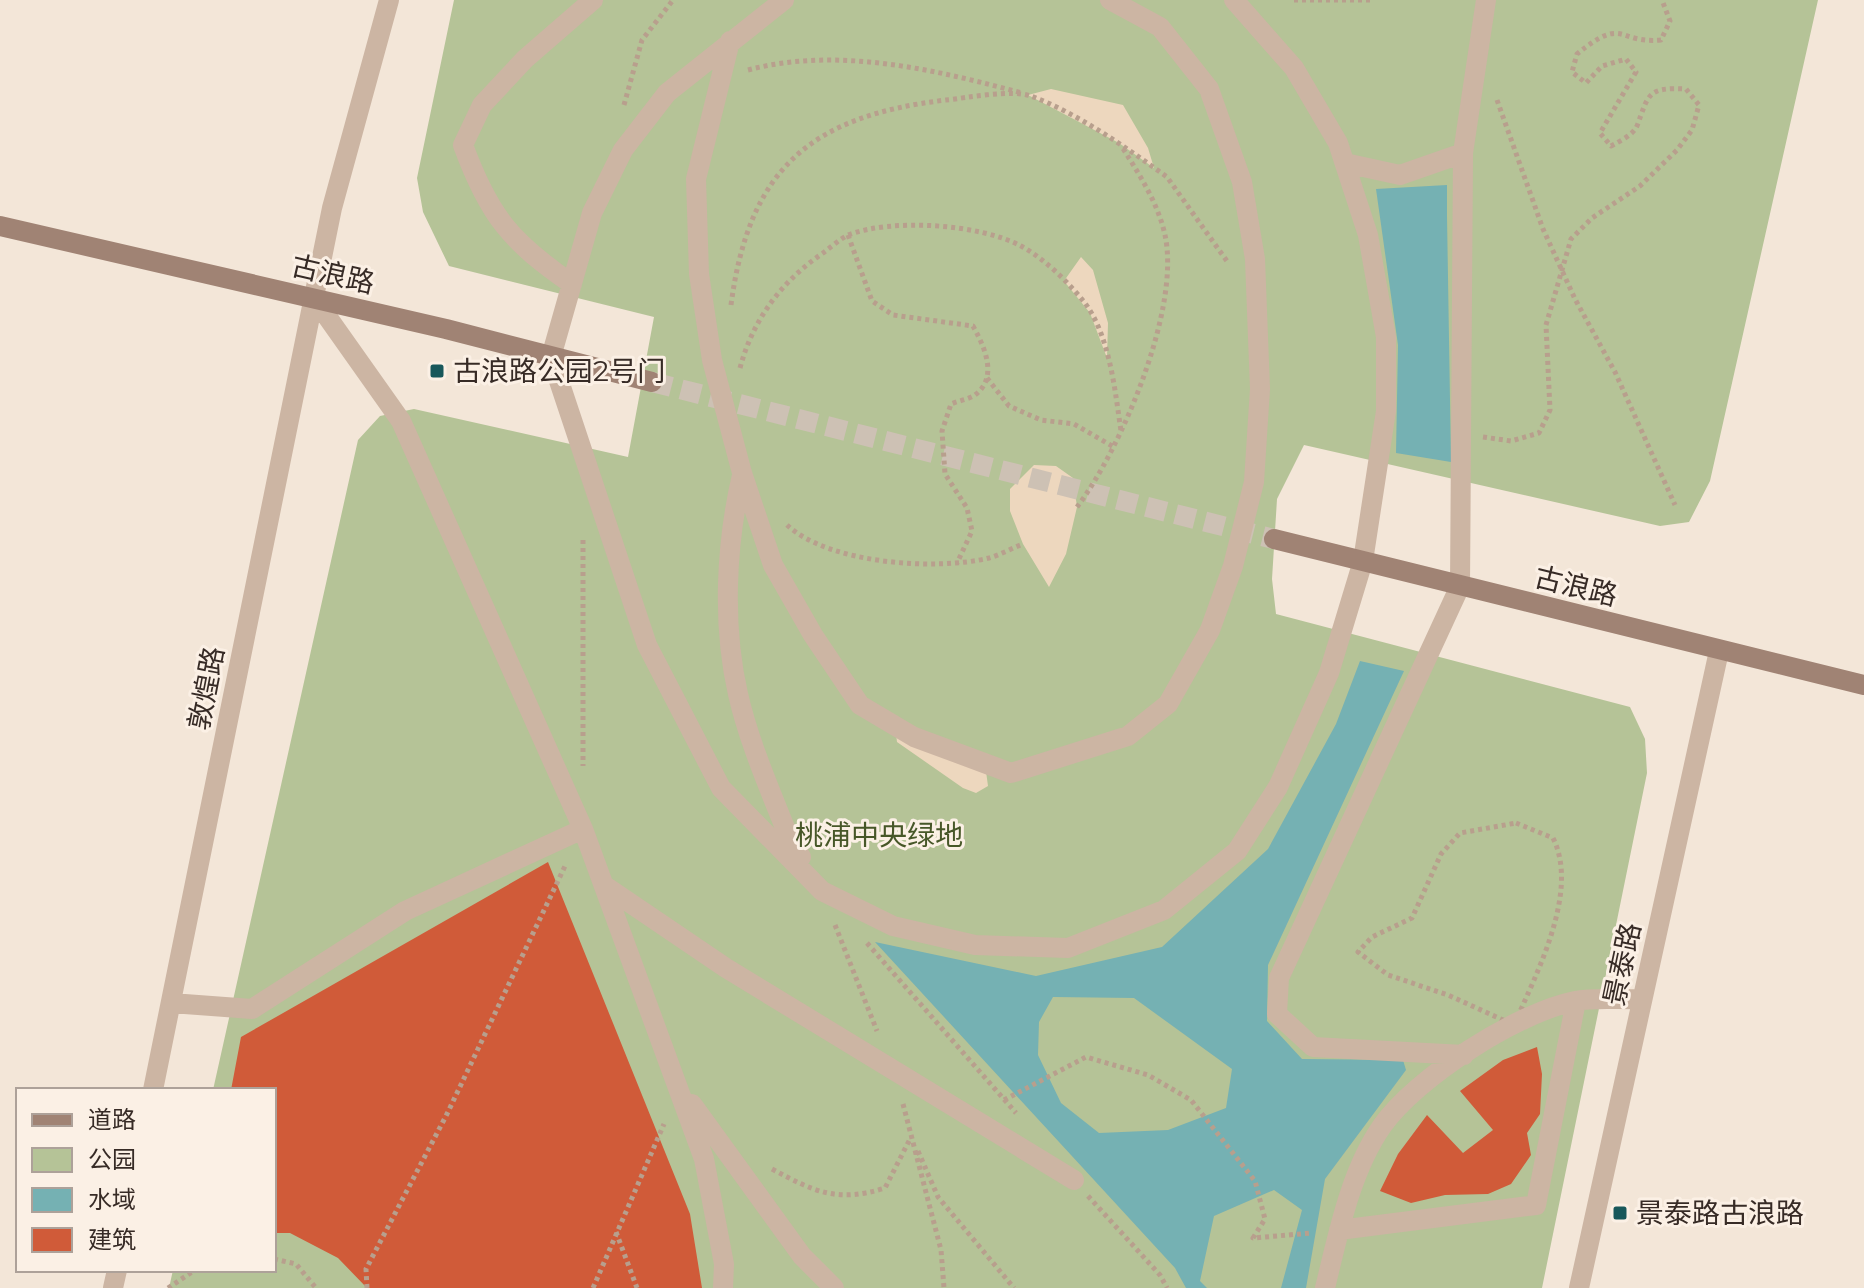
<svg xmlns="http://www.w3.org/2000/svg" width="1864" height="1288" viewBox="0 0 1864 1288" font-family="Montserrat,'Noto Sans SC',sans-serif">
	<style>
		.green { fill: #b5c397 }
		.plaza { fill: #edd7be }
		.water { fill: #75b1b3; fill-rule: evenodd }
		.building { fill: #d05b39 }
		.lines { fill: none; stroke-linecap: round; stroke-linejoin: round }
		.secondary-tunnel { stroke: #cdc1b4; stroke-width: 20; stroke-dasharray: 20 10; stroke-linecap: butt }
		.path { stroke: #b89f8d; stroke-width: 5; stroke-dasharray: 4 4; stroke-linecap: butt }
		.street { stroke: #ccb5a3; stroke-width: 20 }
		.secondary { stroke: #a08374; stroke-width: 20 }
		.poi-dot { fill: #18585b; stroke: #fbf0e5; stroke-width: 3 }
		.labels { text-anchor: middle; stroke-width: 6; stroke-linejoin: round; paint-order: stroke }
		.street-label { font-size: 28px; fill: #372b26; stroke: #fbf0e5 }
		.poi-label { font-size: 28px; fill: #372b26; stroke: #fbf0e5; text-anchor: start }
		.park-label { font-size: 28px; fill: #475728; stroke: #fbf0e5 }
	</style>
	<rect width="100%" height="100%" fill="#f3e6d8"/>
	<!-- green -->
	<path class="green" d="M454,0H1818L1710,481L1689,522L1660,526L1304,445L1277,499L1272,579L1276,614L1630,707L1645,739L1647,773L1542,1288H169L173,1270H274V1090H213L358,440L380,416L414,409L628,457L654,317L449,266L423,212L417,178Z"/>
	<!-- plaza -->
	<path class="plaza" d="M1051,89L1123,105L1148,148L1154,168L1119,143L1028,95Z
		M1081,257L1093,270L1108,323L1107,358L1090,313L1064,281Z
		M1034,465L1056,466L1073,478L1077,507L1066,554L1049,587L1023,544L1010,511V489Z
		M895,725L985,764L988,786L976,793L963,788L897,742Z"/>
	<!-- water -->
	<path class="water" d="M1447,185V216L1451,462L1396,453L1398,345L1376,189Z
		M1360,661L1404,671L1268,965L1267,1021L1302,1059L1403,1060L1406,1070L1325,1179L1306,1288H1281L1302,1210L1274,1190L1214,1216L1200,1281L1207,1288H1186L1175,1268L875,942L1036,976L1162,947L1268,849L1336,724ZM1053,997L1134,998L1232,1069L1226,1108L1168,1130L1099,1133L1061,1103L1038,1055L1039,1022Z"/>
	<!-- building -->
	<path class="building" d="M548,862L690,1214L702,1288H367L338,1258L290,1233H274V1090H231L241,1037Z
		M1537,1047L1542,1074L1540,1114L1527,1133L1531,1155L1511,1184L1488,1194L1445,1195L1411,1203L1380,1191L1398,1154L1427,1115L1463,1153L1493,1130L1460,1091L1503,1060Z"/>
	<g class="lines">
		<!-- secondary-tunnel -->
		<path class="secondary-tunnel" d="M652,382L1274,539"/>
		<!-- path -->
		<path class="path" d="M1294,0H1374
			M748,70C838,46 936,70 1022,93
			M1497,100L1543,229L1575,299L1615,372L1675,505
			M624,105L642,40L673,0
			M848,235L872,301L893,315L973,326C984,346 999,377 975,395C969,399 958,401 951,404L942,431L945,474L967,508L972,531L957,563
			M731,305C749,169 810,116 946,100C967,98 1011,89 1031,96C1077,113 1127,148 1167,177L1229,264
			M740,368C753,319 782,281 823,253C831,247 840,239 848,235C892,218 980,224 1021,246C1045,259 1068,282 1085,303C1110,337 1115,391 1121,431
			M987,378L1009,406L1041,420L1074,424L1114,447
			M1483,437L1511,441L1539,433L1550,410L1546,325L1571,239L1592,218L1640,186L1677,150L1692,130L1699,105L1686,89C1647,87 1649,94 1637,126C1633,135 1620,141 1611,146L1600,133L1636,72L1626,59L1602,66L1586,83L1572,72L1577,54C1625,15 1616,44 1661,40L1670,21L1662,0
			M1077,507C1121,449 1181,309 1165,235C1158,203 1139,174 1122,147
			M787,525C829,564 936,571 989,558C1000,555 1012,548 1023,544
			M583,540V766
			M1516,823L1553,838C1580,892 1536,974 1514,1025L1448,995L1388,975L1358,952L1372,937L1412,918L1441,854L1460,833Z
			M835,925L877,1031
			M867,943L1016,1113
			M1004,1100L1086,1057L1148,1075L1191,1100L1255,1181L1265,1219L1253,1238L1312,1233
			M903,1104L941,1250L944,1288
			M918,1151L938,1197L1014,1288
			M772,1169C815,1192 837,1203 885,1188L911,1137
			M1088,1196L1160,1275L1167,1288
			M616,1232L637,1288
			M274,1259L296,1264L316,1288
			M168,1288L195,1270
			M367,1288L366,1269L447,1114L566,864
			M593,1288L664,1124"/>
		<!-- street -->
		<path class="street" d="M784,0L667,93L623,150L592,213L551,357L647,645L721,788L822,891L893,926L975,945L1068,948L1164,910L1237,851L1278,787L1329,673L1363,561L1386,411V337L1368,235L1338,143L1294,68L1234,0
			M730,41L696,179L699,274L712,360L742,473L773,565L813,635L860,705L914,737L1011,773L1128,736L1168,704L1210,630L1233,566L1254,482L1260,389L1255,259L1242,182L1209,89L1160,27L1110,0
			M1345,163L1400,175L1463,153
			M572,284C511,242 489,216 463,145L482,105L525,59L593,0
			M314,298L401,421L583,829L704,1159L724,1264L723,1288
			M742,475C726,544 722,624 738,694C749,743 771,792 789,838L801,857
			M605,886L726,968L1074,1180
			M171,1003L252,1009L405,911L583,829
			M1464,1055L1313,1047L1277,1014L1279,978L1460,586L1463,153L1486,0
			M153,1090L332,208L389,0
			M692,1104L802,1256L834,1288
			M1339,1230L1536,1205L1576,1001
			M113,1288L117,1270
			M1325,1288C1338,1235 1350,1172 1382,1126C1416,1078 1516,1013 1575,1001C1596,997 1621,1000 1642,999
			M1579,1288L1719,651"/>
		<!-- secondary -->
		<path class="secondary" d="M0,226L446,329L652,382
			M1274,539L1864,685"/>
	</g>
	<!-- markers -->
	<g class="poi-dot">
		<rect x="429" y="363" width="16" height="16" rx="4"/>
		<rect x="1612" y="1205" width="16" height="16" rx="4"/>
	</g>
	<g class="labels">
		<!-- street labels -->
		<g class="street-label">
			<text transform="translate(333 274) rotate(13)" y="10">古浪路</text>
			<text transform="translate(1576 586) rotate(14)" y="10">古浪路</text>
			<text transform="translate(206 688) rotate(-79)" y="10">敦煌路</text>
			<text transform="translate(1622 964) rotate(-78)" y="10">景泰路</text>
		</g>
		<!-- poi labels -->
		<g class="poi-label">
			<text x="453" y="381">古浪路公园2号门</text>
			<text x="1636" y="1223">景泰路古浪路</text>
		</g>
		<!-- park labels -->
		<g class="park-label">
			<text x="879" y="845">桃浦中央绿地</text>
		</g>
	</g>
	<!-- legend -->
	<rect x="16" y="1088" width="260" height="184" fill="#fbf0e5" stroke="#ada199" stroke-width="2"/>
	<rect x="32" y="1114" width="40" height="12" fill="#a08374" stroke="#ada199" stroke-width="2"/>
	<text x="88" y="1128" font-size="24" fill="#372b26">道路</text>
	<rect x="32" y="1148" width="40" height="24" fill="#b5c397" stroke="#ada199" stroke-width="2"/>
	<text x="88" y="1168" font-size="24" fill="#372b26">公园</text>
	<rect x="32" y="1188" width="40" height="24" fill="#75b1b3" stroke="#ada199" stroke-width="2"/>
	<text x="88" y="1208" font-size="24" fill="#372b26">水域</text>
	<rect x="32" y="1228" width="40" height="24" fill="#d05b39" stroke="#ada199" stroke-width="2"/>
	<text x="88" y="1248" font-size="24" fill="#372b26">建筑</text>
</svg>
